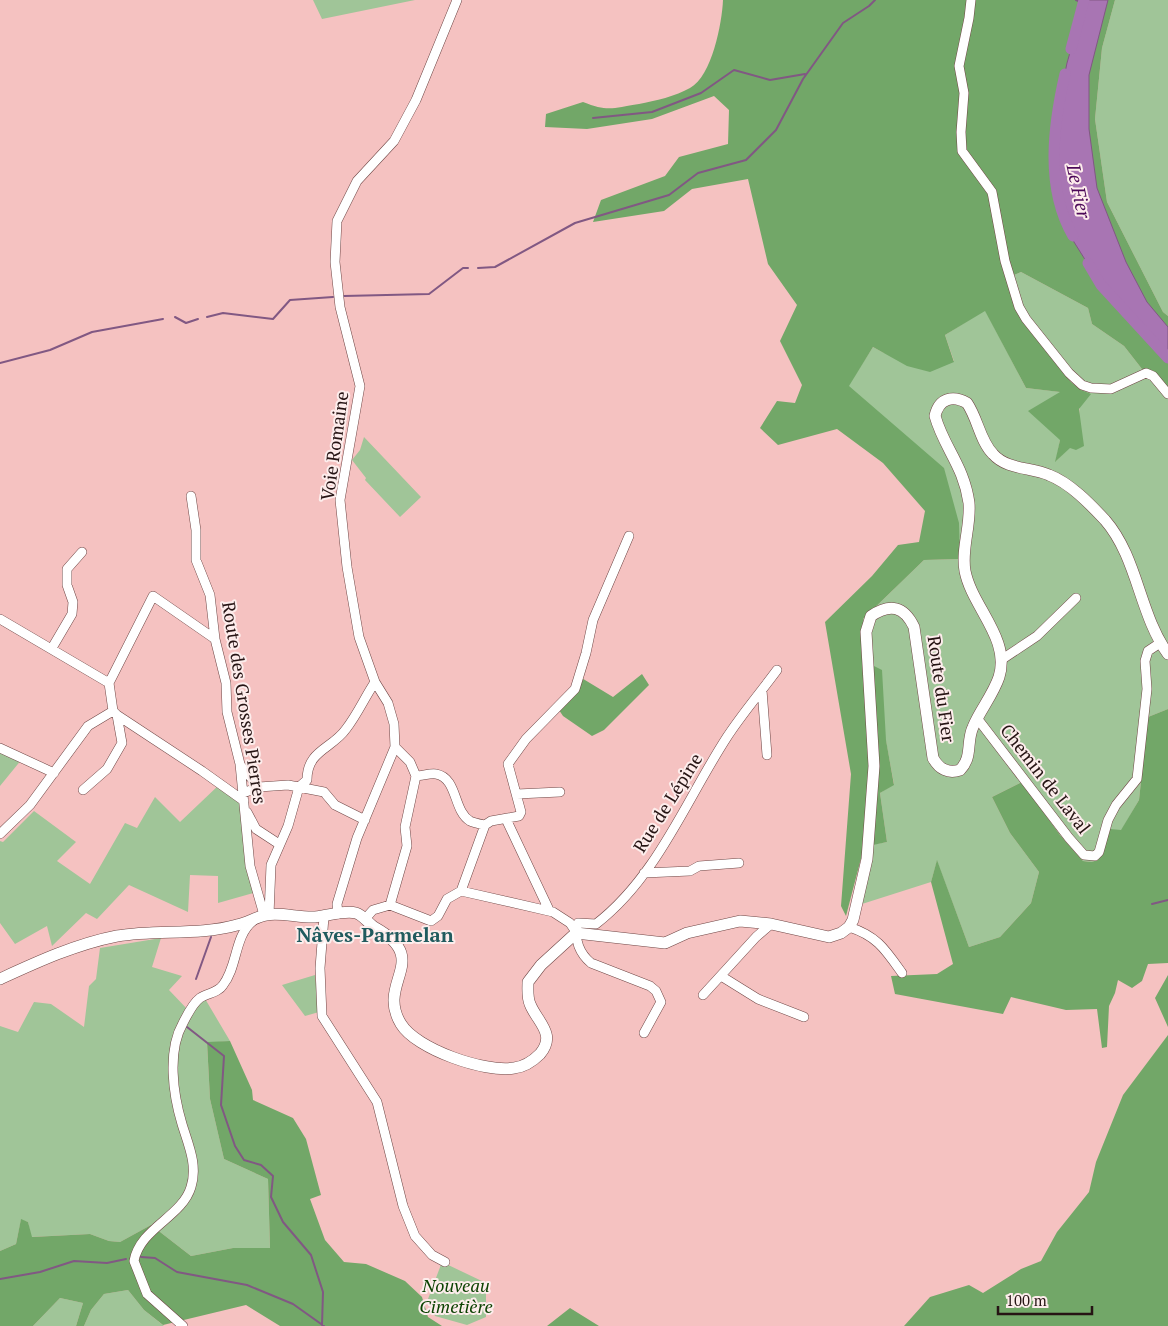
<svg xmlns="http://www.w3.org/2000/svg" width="1168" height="1326" viewBox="0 0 1168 1326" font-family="'PT Serif',serif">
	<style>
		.green { fill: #a0c598 }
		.forest { fill: #72a768 }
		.water { fill: #a875b3; stroke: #815883 }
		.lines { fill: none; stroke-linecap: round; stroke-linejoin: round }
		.stream { stroke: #815883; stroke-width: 2 }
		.river { stroke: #a875b3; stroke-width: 11 }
		.minor-casing { stroke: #6f4645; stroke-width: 10 }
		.major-casing { stroke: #6f4645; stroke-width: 12 }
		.minor { stroke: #fff; stroke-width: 9 }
		.major { stroke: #fff; stroke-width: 11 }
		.labels { text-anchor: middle; stroke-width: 4; stroke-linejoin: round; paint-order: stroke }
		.street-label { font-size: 18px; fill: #261414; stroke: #fdedec }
		.park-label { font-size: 18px; font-style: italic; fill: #0b4200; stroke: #fdedec }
		.water-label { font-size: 19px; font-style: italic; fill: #4c0858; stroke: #fdedec }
		.quarter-label { font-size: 20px; font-weight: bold; fill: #205b5e; stroke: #fdedec }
	</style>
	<rect width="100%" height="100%" fill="#f5c2c1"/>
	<!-- green -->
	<path class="green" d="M313,0H415L322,19Z
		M1115,0H1168V316L1163,312L1107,202L1095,119L1102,48Z
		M1021,272L1088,308L1092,324L1124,346L1142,369L1153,371L1168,391V709L1148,717L1139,800L1121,831L1109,830L1098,860L1091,862L1083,861L1060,835L1022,782L992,797L1010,833L1039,872L1031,903L1000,937L969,947L937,861L931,882L862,904L871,845L887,842L880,793L894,784L886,741L864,661L863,619L924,560L960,559L848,386L873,347L884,353L954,361L945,335L985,310L1026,388L1061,392L1060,440L1056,461C1084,435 1077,424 1081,390L1071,382L1016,310L1007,278Z
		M364,437L421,497L400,517L365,480L366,478L352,460L360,450Z
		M0,747L22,759L0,786Z
		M220,784L241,804L257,892L218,903V876L190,875L188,912L129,885L97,919L86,913L52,946L47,926L15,944L0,923V841L3,842L34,811L76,842L57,861L90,884L125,823L137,828L155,797L180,822Z
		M161,938L152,967L182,976L169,990L189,1011L204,997L230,1041L207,1043L210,1099L224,1159L268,1179L270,1249L233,1248L191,1256L151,1225L120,1242L109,1241L90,1234L31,1237L28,1222L21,1220L16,1244L0,1251V1026L18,1032L34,1002L51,1004L84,1027L89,986L96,979L100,948Z
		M315,975L319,1012L305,1016L282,985Z
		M442,1262L486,1283V1317L467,1325L435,1316L428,1299Z
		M128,1290L144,1310L164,1326H84L91,1310L104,1294Z
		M60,1298L83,1303L76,1326H33Z"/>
	<!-- forest -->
	<path class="forest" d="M723,0H1115L1102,48L1095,119L1107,202L1163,312L1168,316V391L1153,371L1142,369L1124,346L1092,324L1088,308L1021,272L1007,278L1016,310L1071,382L1081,390L1091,394L1079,409L1084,446L1076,450L1070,448L1055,462L1060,440L1028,411L1060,392L1026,388L985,311L945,335L954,362L930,372L907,366L873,347L849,386L944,468L959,523L960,559L924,560L863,619L864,661L882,670L886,740L894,785L880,793L887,842L864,847L846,916L841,906L851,774L825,622L872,576L898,545L919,542L925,511L883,463L837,429L778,445L760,428L777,401L795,403L802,385L780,341L797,305L768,264L748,179L692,189L664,211L593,222L601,200L665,176L679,157L728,144L729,110L714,96L652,119L587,129L545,127L546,114L583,102C608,112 613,108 639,104C655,101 676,96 690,88C712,76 722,23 723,0Z
		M642,674L649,685L604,730L592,736L563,716L557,707L580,677L613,697Z
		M1168,709V963L1148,964L1142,981L1132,988L1118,980L1115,993L1109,1006L1107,1047L1102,1048L1097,1009L1066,1010L1011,997L1003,1014L895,994L891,976L937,974L953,964L931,882L937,860L969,947L1000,937L1031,903L1039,872L1010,833L992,797L1022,782L1060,835L1083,861L1091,862L1098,860L1110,829L1121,830L1139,800L1148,717Z
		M1168,975V1027L1155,998Z
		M1168,1035V1326H904L930,1297L969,1285L983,1293L1021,1269L1041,1261L1057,1232L1089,1192L1096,1162L1123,1095Z
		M230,1041L252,1090L253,1100L293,1118L306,1139L321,1195L310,1199L325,1240L344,1262L366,1264L405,1281L422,1297L428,1317L442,1326H280L246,1305L163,1325L144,1310L128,1290L104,1294L91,1310L84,1326H76L83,1303L60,1298L33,1326H0V1251L16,1244L21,1219L28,1222L32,1237L90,1234L109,1241L120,1242L151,1225L191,1256L233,1248H270L268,1179L224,1159L210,1099L207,1042Z
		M570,1308L599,1326H547Z"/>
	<!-- water -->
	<path class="water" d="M1085,0H1108L1089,75V129L1097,188L1126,262L1147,302L1168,327V356L1145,328L1101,285L1074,242L1063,219L1056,194L1054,171L1060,97L1067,63Z"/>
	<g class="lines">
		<!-- stream -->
		<path class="stream" d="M1076,0L1083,3
			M593,118L652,112L701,93L734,70L770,80L805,74
			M478,268L495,267L575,223L669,195L698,173L746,160L776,130L803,79L843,23L869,6L875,0
			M344,296L429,294L463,268H468
			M175,317L186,323L198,319
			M207,317L223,313L273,319L290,300L333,297
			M0,363L50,350L92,332L163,319
			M1152,904L1168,900
			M196,979L211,937
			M187,1027L224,1056L221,1105L235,1146L244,1160L261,1165L273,1176L271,1197L283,1222L311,1255L323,1292L322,1325
			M141,1257L155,1258L177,1272L247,1285L293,1304L324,1326
			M0,1279L40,1272L74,1261L107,1263L126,1259"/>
		<!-- river -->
		<path class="river" d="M1071,49L1084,0
			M1065,74C1053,126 1045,188 1073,236
			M1088,263L1101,285L1168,358"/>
		<!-- minor casing -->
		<g class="minor-casing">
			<path id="minor" d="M971,0L969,18L959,66L964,93L961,132L962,151L992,192L1005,261L1019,307L1026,319L1069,373L1082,385L1091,388L1111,389L1146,373L1153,376L1168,394
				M191,496L196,530V560L210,595L215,639L226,683L227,712L240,764L250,866L264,915
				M0,619L109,683
				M52,648L72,614L73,602L67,585V569L82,552
				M1001,660L1037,636L1076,598
				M109,683L153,596L215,639
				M762,690L767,755
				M117,715L202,771L244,801
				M977,718L1069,838L1084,855L1095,856L1099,852L1108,820L1116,805L1137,779L1147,689L1145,661L1148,651L1160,643
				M0,748L54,773
				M241,766L259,787
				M416,776C422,776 430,773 436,774C458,778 453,811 470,821C474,823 480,824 485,825
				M83,790L107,769L122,743L117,715L113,711L109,683
				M243,793L259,787L288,785L324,792L335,805L365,820
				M517,794L560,792
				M247,812L256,829L279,844
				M506,819L549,910
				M0,834L30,805L88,726L113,711
				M644,873L690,871L699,866L739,863
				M461,891L485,825L491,821L519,816L521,812L508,764L526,739L575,689L586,653L593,620L629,536
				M390,905L431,921L438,916L447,899L461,891L553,912L570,923L576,932
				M390,905L407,846L405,827L416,776L410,762L395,747
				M338,914L337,904L357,838L395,747L394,724L388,703L375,682L359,637L347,567L340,500L360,386L340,307L335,262L337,221L357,181L394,141L416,100L457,0
				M269,915L271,865L288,826L299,787L307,780C307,750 332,749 346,729C357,715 365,697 375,682
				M324,917L320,968L322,1016L377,1102L403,1206L415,1236L432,1255L445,1262
				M365,919L373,910L390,905
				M849,927C877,936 885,949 902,973
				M721,976L758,999L804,1017
				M703,995L756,937L771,924
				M644,1033L661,1002L656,991L650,986L591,963C580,954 574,940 577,925L578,923L596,924C657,877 686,800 727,737C742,714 760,693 777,670
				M183,1326L147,1294L134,1261C140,1228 182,1217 191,1187C198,1165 188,1144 182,1124C173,1094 167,1051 183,1023C187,1015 193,1003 200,998C207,993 218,993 223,985C238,966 234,936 253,921"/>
		</g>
		<!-- major casing -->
		<g class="major-casing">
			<path id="major" d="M0,979C37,962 76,944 117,936C157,929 198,936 237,925C247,923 256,917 266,915C281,912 299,918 315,917C328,916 344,910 356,913C363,915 368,923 374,927C434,960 375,982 401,1024C416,1049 485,1073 514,1068C523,1067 533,1061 540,1054C557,1034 537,1022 530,1004C527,997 528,989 528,982L541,965L576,933L665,943L687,933L740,921L771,924L829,937L841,933L849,927L853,920L867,859L874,766L866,632L871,616C890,603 904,606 914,627L933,758C939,769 948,774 960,770C973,757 966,742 973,727C980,710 993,695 999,677C1011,639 972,607 965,571C961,549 971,526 969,503C964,466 944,448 935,416C939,398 953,395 967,403C978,419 980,441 993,454C1007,470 1031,467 1049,475C1070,483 1090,504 1105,520C1138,558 1139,614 1168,654"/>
		</g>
		<!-- minor -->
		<use href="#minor" class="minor"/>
		<!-- major -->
		<use href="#major" class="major"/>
	</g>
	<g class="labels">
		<!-- street labels -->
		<g class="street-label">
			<text transform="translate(335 446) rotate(-82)" y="6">Voie Romaine</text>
			<text transform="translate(941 689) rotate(82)" y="6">Route du Fier</text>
			<text transform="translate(244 703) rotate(81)" y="6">Route des Grosses Pierres</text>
			<text transform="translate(1045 779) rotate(52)" y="6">Chemin de Laval</text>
			<text transform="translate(668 803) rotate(-58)" y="6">Rue de Lépine</text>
		</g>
		<!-- park labels -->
		<g class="park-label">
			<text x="456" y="1292">Nouveau<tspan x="456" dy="21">Cimetière</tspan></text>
		</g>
		<!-- water labels -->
		<g class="water-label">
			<text transform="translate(1079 191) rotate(78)" y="7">Le Fier</text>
		</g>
		<!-- quarter labels -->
		<g class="quarter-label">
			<text x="375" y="942">Nâves-Parmelan</text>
		</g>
	</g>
	<!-- scale -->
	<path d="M998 1306v8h94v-8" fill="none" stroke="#261414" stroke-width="2.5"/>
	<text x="1006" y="1306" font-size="15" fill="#261414" stroke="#fdedec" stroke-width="4" paint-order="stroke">100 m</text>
</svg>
